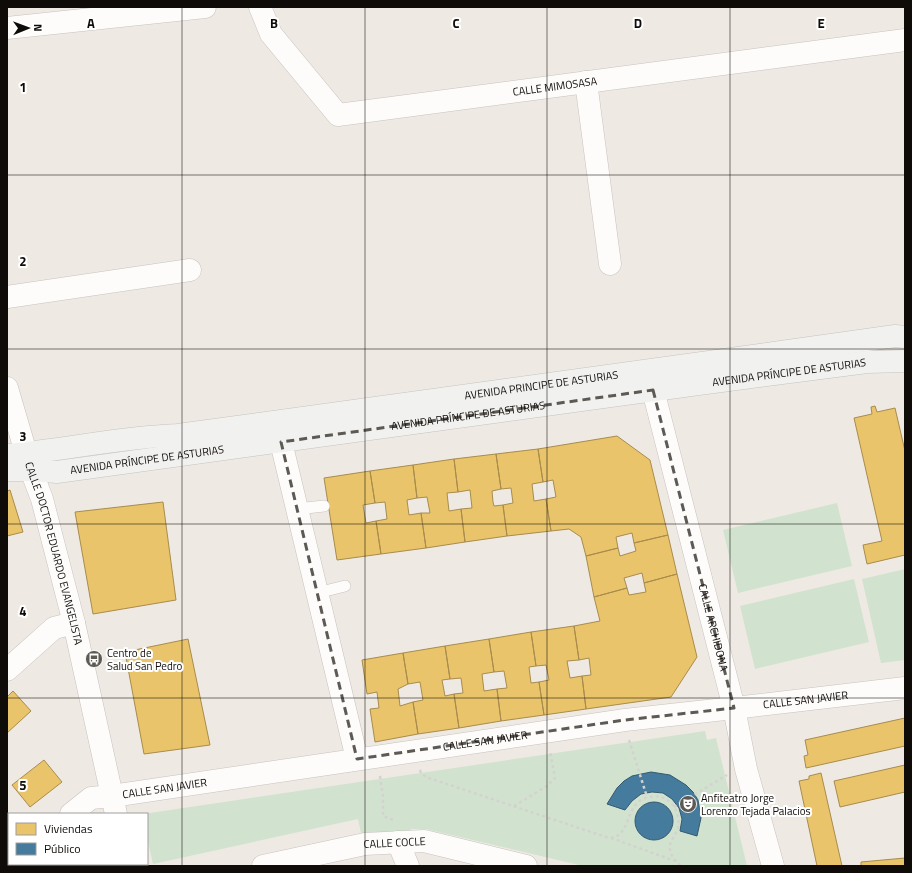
<svg xmlns="http://www.w3.org/2000/svg" width="912" height="873" viewBox="0 0 912 873" font-family="'Titillium Web',sans-serif">
	<style>
		.green { fill: #d1e3cf }
		.homes { fill: #e9c46a; stroke: #a88c4d }
		.public { fill: #457b9d; stroke: #355970 }
		.lines { fill: none; stroke-linecap: round; stroke-linejoin: round }
		.lane-casing { stroke: #c7c2be; stroke-width: 12 }
		.street-casing { stroke: #c7c2be; stroke-width: 23 }
		.secondary-casing { stroke: #c7c2be; stroke-width: 23 }
		.path { stroke: #d4d2d0; stroke-width: 2.5; stroke-dasharray: 3 3; stroke-linecap: butt }
		.lane { stroke: #fdfcfb; stroke-width: 11 }
		.street { stroke: #fdfcfb; stroke-width: 22 }
		.secondary { stroke: #f1f2f0; stroke-width: 22 }
		.marked { fill: none; stroke: #5d5955; stroke-width: 3; stroke-dasharray: 8 5; stroke-linejoin: round }
		.grid { fill: none; stroke: #0f0b08; stroke-width: 1; stroke-opacity: 0.55 }
		.labels { text-anchor: middle; stroke-width: 4; stroke-linejoin: round; paint-order: stroke }
		.street-label { font-size: 11px; fill: #0f0b08; stroke: #fff }
		.poi-label { font-size: 11px; fill: #0f0b08; stroke: #fff; text-anchor: start }
		.grid-label { font-size: 13px; text-anchor: middle; font-weight: bold; fill: #0f0b08; stroke: #fff; stroke-width: 4; stroke-linejoin: round; paint-order: stroke }
	</style>
	<rect width="100%" height="100%" fill="#efe9e3"/>
	<!-- green -->
	<path class="green" d="M837,503L852,566L738,593L723,530Z
		M905,569V660L881,663L862,579Z
		M854,579L869,642L755,669L740,606Z
		M705,731L707,740L716,738L747,866H583L426,829H411L410,832L361,833L358,819L153,864L147,837V814H143Z"/>
	<!-- homes -->
	<path class="homes" d="M875,406L877,412L895,408L905,451V555L867,564L863,545L882,541L854,418L872,414L871,407Z
		M617,436L650,460L668,535L634,543L632,533L616,537L618,548L586,556L581,537L569,529L551,531L546,499L556,497L553,480L543,482L538,449Z
		M538,449L543,482L532,484L534,501L546,499L551,531L507,536L503,505L513,503L511,488L501,489L496,454Z
		M496,454L501,489L492,491L493,502L494,506L503,505L507,536L465,542L461,509L472,508L470,490L458,492L454,459Z
		M454,459L458,492L447,493L449,511L461,509L465,542L426,548L421,513H430L427,497L417,498L413,465Z
		M413,465L417,498L407,500L409,515L421,513L426,548L381,554L376,521L387,519L385,502L375,503L370,471Z
		M370,471L375,503L363,505L366,523L376,521L381,554L337,560L324,478Z
		M10,490L23,532L7,536V491Z
		M163,502L176,600L93,614L75,512Z
		M668,535L677,574L644,583L642,573L624,578L627,588L594,597L586,556L618,548L620,556L636,551L634,543Z
		M677,574L697,657L671,697L586,709L582,676L591,675L589,658L579,660L574,626L600,621L594,597L627,588L629,595L646,592L644,583Z
		M574,626L579,660L567,661L570,678L582,676L586,709L544,715L539,682L549,680L546,665L536,666L531,632Z
		M531,632L536,666L529,667L531,683L539,682L544,715L501,721L497,689L507,688L504,671L494,672L489,639Z
		M188,639L210,745L144,754L125,652Z
		M489,639L494,672L482,674L484,691L497,689L501,721L459,728L454,694L463,693L461,678L450,679L445,646Z
		M445,646L450,679L442,680L445,696L454,694L459,728L418,734L413,702L423,700L420,682L408,684L403,653Z
		M403,653L408,684L398,689L400,706L413,702L418,734L375,742L370,709L379,708L377,692L367,694L362,660Z
		M13,691L31,711L7,733V697Z
		M905,718V746L806,768L804,756L808,755L805,740Z
		M44,760L62,782L30,807L12,785Z
		M905,765V792L840,807L834,781Z
		M821,773L842,866H817L799,781L809,779V776Z
		M905,858V866H861V862Z"/>
	<!-- public -->
	<path class="public" d="M651,772L670,775L686,785L693,792L698,800L701,818L697,836L680,831L682,819L679,808L672,799L663,793L652,792L641,794L632,801L625,810L607,804L617,788L624,781L632,776Z
		M635 821a19 19 0 1 1 38 0a19 19 0 1 1-38 0Z"/>
	<g class="lines">
		<!-- lane casing -->
		<g class="lane-casing">
			<path id="lane" d="M297,509L324,506
				M317,593L345,586"/>
		</g>
		<!-- street casing -->
		<g class="street-casing">
			<g id="street">
				<path id="s1" d="M260,7L271,34L338,115L905,40"/>
				<path d="M7,28L205,7"/>
				<path d="M586,82L610,264"/>
				<path d="M7,297L190,270"/>
				<path id="s2" d="M7,388L31,470L42,499L74,623L116,814"/>
				<path id="s3" d="M653,390L734,708L746,769L773,866"/>
				<path d="M281,442L357,759"/>
				<path d="M7,670L54,628L74,623"/>
				<path id="s4" d="M71,814L91,798L112,796L625,720L734,708L905,688"/>
				<path d="M398,842L408,866"/>
				<path d="M7,864L9,862"/>
				<path d="M128,864V866"/>
				<path id="s5" d="M263,866L365,844L424,841L526,866"/>
			</g>
		</g>
		<!-- secondary casing -->
		<g class="secondary-casing">
			<g id="secondary">
				<path id="s6" d="M7,455C64,450 121,437 178,435L781,352L895,336L905,337"/>
				<path id="s7" d="M7,470H31L57,472L691,385L867,362L905,361"/>
			</g>
		</g>
		<!-- path -->
		<path class="path" d="M629,740L647,797
			M420,770L421,773L426,777L609,838C633,837 623,802 649,797C654,796 659,796 664,798C671,801 677,809 678,817C683,839 655,842 681,866
			M380,776L383,796V816L396,821
			M514,806L547,786L555,778L550,751
			M674,807L727,775
			M611,838L675,861"/>
		<!-- lane -->
		<use href="#lane" class="lane"/>
		<!-- street -->
		<use href="#street" class="street"/>
		<!-- secondary -->
		<use href="#secondary" class="secondary"/>
	</g>
	<!-- marked area -->
	<path class="marked" d="M653,390L734,708L625,720L357,759L281,442Z"/>
	<!-- grid -->
	<path class="grid" d="M182,7V866M365,7V866M547,7V866M730,7V866M7,175H905M7,349H905M7,524H905M7,698H905"/>
	<!-- icons -->
	<defs>
		<g id="bus-disc" transform="scale(0.9)"><circle r="9.5" fill="#5d5955" stroke="#fff"/><path d="M-5-6H5V4H4V6H2V4H-2V6H-4V4H-5ZM-3.5-4V0h7V-4ZM-3.5 1.2v1.5H-2V1.2ZM2 1.2v1.5H3.5V1.2Z" fill="#fff"/></g>
		<g id="theatre-disc" transform="scale(0.9)"><circle r="9.5" fill="#5d5955" stroke="#fff"/><path d="M-5-5.5Q0-4 5-5.5V0Q5 5 0 6Q-5 5-5 0ZM-3.3-2.5H-1v1.5H-3.3ZM1-2.5H3.3v1.5H1ZM-2.8 1Q0 5.5 2.8 1Z" fill="#fff"/></g>
	</defs>
	<g fill-rule="evenodd">
		<use href="#bus-disc" x="94" y="659"/>
		<use href="#theatre-disc" x="688" y="804"/>
	</g>
	<g class="labels">
		<!-- street labels -->
		<g class="street-label">
			<text dy="4" stroke="none"><textPath href="#s1" startOffset="353">CALLE MIMOSASA</textPath></text>
			<text dy="4" stroke="none"><textPath href="#s7" startOffset="789">AVENIDA PRÍNCIPE DE ASTURIAS</textPath></text>
			<text dy="4" stroke="none"><textPath href="#s6" startOffset="539">AVENIDA PRINCIPE DE ASTURIAS</textPath></text>
			<text dy="4" stroke="none"><textPath href="#s7" startOffset="465">AVENIDA PRÍNCIPE DE ASTURIAS</textPath></text>
			<text dy="4" stroke="none"><textPath href="#s7" startOffset="141">AVENIDA PRÍNCIPE DE ASTURIAS</textPath></text>
			<text dy="4" stroke="none"><textPath href="#s2" startOffset="172">CALLE DOCTOR EDUARDO EVANGELISTA</textPath></text>
			<text dy="4" stroke="none"><textPath href="#s3" startOffset="245">CALLE ARCHIDONA</textPath></text>
			<text dy="4" stroke="none"><textPath href="#s4" startOffset="747">CALLE SAN JAVIER</textPath></text>
			<text dy="4" stroke="none"><textPath href="#s4" startOffset="424">CALLE SAN JAVIER</textPath></text>
			<text dy="4" stroke="none"><textPath href="#s4" startOffset="100">CALLE SAN JAVIER</textPath></text>
			<text dy="4" stroke="none"><textPath href="#s5" startOffset="134">CALLE COCLE</textPath></text>
		</g>
		<!-- poi labels -->
		<g class="poi-label">
			<text x="107" y="657">Centro de<tspan x="107" dy="13">Salud San Pedro</tspan></text>
			<text x="701" y="802">Anfiteatro Jorge<tspan x="701" dy="13">Lorenzo Tejada Palacios</tspan></text>
		</g>
	</g>
	<g class="grid-label">
		<text x="91" y="28">A</text>
		<text x="274" y="28">B</text>
		<text x="456" y="28">C</text>
		<text x="638" y="28">D</text>
		<text x="821" y="28">E</text>
		<text x="23" y="92">1</text>
		<text x="23" y="266">2</text>
		<text x="23" y="441">3</text>
		<text x="23" y="616">4</text>
		<text x="23" y="790">5</text>
	</g>
	<!-- border -->
	<rect width="912" height="873" fill="none" stroke="#0f0b08" stroke-width="16"/>
	<!-- legend -->
	<rect x="8" y="813" width="140" height="52" fill="#ffffff" stroke="#9f9d9c"/>
	<rect x="16" y="823" width="20" height="12" fill="#e9c46a" stroke="#9f9d9c"/>
	<text x="44" y="833" font-size="12" fill="#0f0b08">Viviendas</text>
	<rect x="16" y="843" width="20" height="12" fill="#457b9d" stroke="#9f9d9c"/>
	<text x="44" y="853" font-size="12" fill="#0f0b08">Público</text>
	<!-- north arrow -->
	<g transform="translate(28 28) rotate(89)" stroke="#ffffff" stroke-width="3" paint-order="stroke">
	<path d="M0-3L7 15L0 10L-7 15Z" fill="#0f0b08"/>
	<text y="-6" font-size="11" font-weight="bold" text-anchor="middle" fill="#0f0b08">N</text>
	</g>
</svg>
